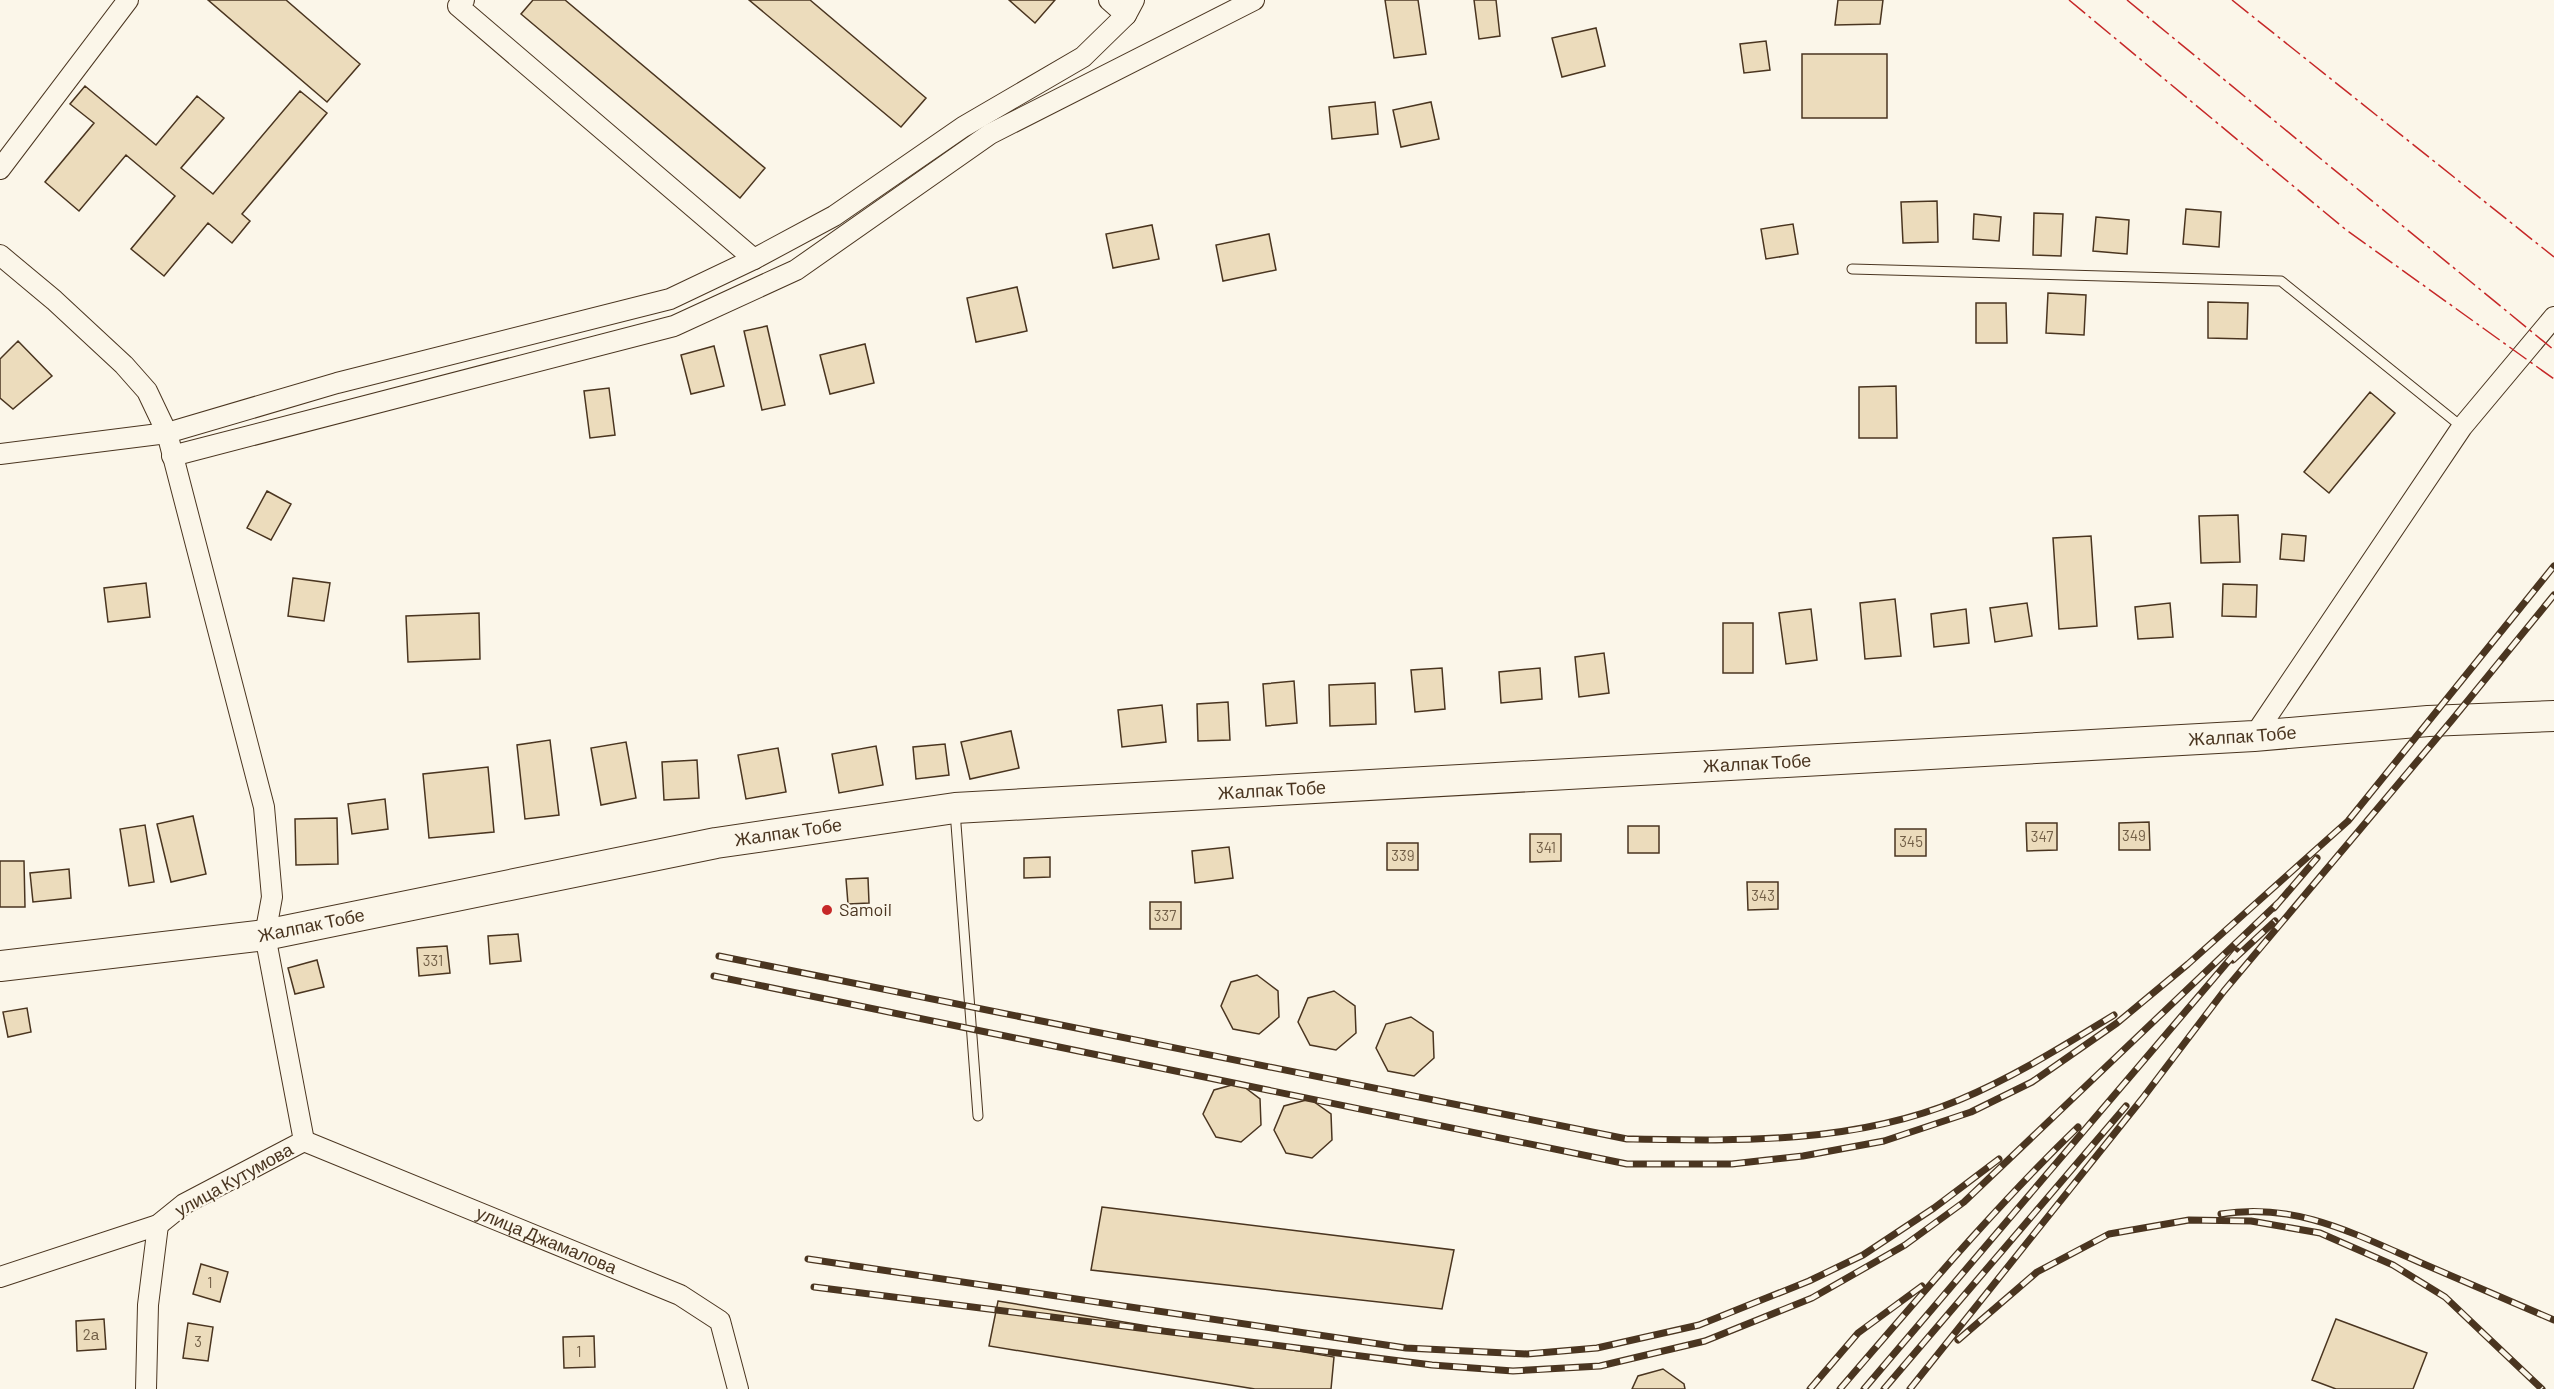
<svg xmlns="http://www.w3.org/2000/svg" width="2554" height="1389" viewBox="0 0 2554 1389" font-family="Barlow,sans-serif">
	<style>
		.building { fill: #ecdcbc; stroke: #4a3520; stroke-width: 1.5 }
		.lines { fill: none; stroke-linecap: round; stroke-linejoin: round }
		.service-casing { stroke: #4a3520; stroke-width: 11 }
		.minor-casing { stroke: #4a3520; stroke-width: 22 }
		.primary-casing { stroke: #4a3520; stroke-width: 32 }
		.service { stroke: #fbf6e9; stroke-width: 9 }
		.minor { stroke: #fbf6e9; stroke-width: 20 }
		.primary { stroke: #fbf6e9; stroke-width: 30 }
		.rail-casing { stroke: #4a3520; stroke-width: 7 }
		.rail { stroke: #fbf6e9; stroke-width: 4.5; stroke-dasharray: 14; stroke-linecap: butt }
		.power { stroke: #c62828; stroke-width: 1.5; stroke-dasharray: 21 4.5 3 4.5; stroke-linecap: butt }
		.poi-dot { fill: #c62828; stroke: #fbf6e9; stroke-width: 2 }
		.labels { text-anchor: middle; stroke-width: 4.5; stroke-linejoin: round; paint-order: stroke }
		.number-label { font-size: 15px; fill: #725f47 }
		.street-label { font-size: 18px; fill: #4a3520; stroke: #fbf6e9 }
		.poi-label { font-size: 18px; fill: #4a3520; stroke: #fbf6e9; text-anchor: start }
	</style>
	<rect width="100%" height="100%" fill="#fbf6e9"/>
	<!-- building -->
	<path class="building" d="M208,0H286L360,64L327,102Z
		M533,0H565L765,168L740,198L521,14Z
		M749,0H810L926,98L901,127Z
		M1009,0H1055L1035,23Z
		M1385,0H1418L1426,54L1394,58Z
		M1474,0H1496L1500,36L1479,39Z
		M1838,0H1883L1880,24L1835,25Z
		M1596,28L1605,66L1562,77L1552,38Z
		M1766,41L1770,70L1744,73L1740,44Z
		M1802,54H1887V118H1802Z
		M85,86L156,145L197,96L224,118L181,168L213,194L300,91L327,113L242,214L250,221L232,243L208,223L164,276L131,249L175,196L126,155L79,211L45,182L94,123L70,104Z
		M1375,102L1378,134L1332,139L1329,107Z
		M1431,102L1439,139L1401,147L1393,110Z
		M1937,201L1938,242L1903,243L1901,202Z
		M2186,209L2221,212L2219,247L2183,244Z
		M2034,213L2063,214L2061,256L2033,255Z
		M1974,214L2001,217L1999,241L1973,239Z
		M2096,217L2129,220L2127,254L2093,251Z
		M1793,224L1798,254L1766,259L1761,229Z
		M1152,225L1159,259L1113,268L1106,234Z
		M1269,234L1276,270L1223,281L1216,245Z
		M1017,287L1027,331L976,342L967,298Z
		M2048,293L2086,295L2084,335L2046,333Z
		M2208,302L2248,303L2247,339L2208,338Z
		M1976,303H2006L2007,343H1976Z
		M767,326L785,405L762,410L744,331Z
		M18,341L52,376L13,409L0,398V359Z
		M865,344L874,383L830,394L820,355Z
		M714,346L724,386L691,394L681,355Z
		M1896,386L1897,438H1859V387Z
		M609,388L615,435L590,438L584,391Z
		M2370,392L2395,413L2329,493L2304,472Z
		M267,491L291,504L271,540L247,528Z
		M2238,515L2240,562L2201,563L2199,516Z
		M2282,534L2306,536L2304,561L2280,559Z
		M2091,536L2097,626L2059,629L2053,538Z
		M293,578L330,583L324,621L288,616Z
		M146,583L150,617L108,622L104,588Z
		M2223,584L2257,585L2256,617L2222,616Z
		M1895,599L1901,656L1865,659L1860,603Z
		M2027,603L2032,636L1995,642L1990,608Z
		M2170,603L2173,637L2138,639L2135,607Z
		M1811,609L1817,660L1786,664L1779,613Z
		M1966,609L1969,643L1934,647L1931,614Z
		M479,613L480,659L408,662L406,616Z
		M1723,623H1753V673H1723Z
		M1604,653L1609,693L1579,697L1575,657Z
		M1442,668L1445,709L1415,712L1411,670Z
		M1540,668L1542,699L1501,703L1499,672Z
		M1294,681L1297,723L1266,726L1263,684Z
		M1375,683L1376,724L1330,726L1329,685Z
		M1228,702L1230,740L1198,741L1197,704Z
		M1162,705L1166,742L1122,747L1118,710Z
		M1011,731L1019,768L970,779L961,742Z
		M550,740L559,815L525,819L517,745Z
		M626,742L636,798L601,805L591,748Z
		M945,744L949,775L916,779L913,747Z
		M876,746L883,785L839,793L832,754Z
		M778,748L786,792L746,799L738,755Z
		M697,760L699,798L664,800L662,762Z
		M488,767L494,832L429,838L423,774Z
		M385,799L388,829L352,834L348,804Z
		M193,816L206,874L171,882L157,824Z
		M337,818L338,864L296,865L295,819Z
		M2149,822L2150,850H2119V823Z
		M2026,823H2057V850L2027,851Z
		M145,825L154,882L129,886L120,829Z
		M1628,826H1659V853H1628Z
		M1895,829H1926V856H1895Z
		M1530,834H1561V861L1530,862Z
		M1387,843H1418V870H1387Z
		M1229,847L1233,878L1195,883L1192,851Z
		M1050,857V877L1024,878V858Z
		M0,861H24L25,907H0Z
		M69,869L71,898L33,902L30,873Z
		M868,878L869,903L848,904L846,879Z
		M1747,882H1778V909L1748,910Z
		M1150,902H1181V929H1150Z
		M518,934L521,961L490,964L488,936Z
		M447,946L450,973L419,976L417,948Z
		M317,960L324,987L295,994L288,968Z
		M1257,975L1278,991L1279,1017L1259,1034L1233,1029L1221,1006L1231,982Z
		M1334,991L1355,1006L1356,1033L1336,1050L1310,1045L1298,1022L1308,998Z
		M27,1008L31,1032L8,1037L3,1012Z
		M1411,1017L1433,1032L1434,1058L1414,1076L1388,1071L1376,1048L1386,1024Z
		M1239,1083L1260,1099L1261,1125L1241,1142L1216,1137L1203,1114L1214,1090Z
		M1310,1099L1331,1114L1332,1140L1312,1158L1286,1153L1274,1130L1284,1106Z
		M1102,1207L1454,1250L1442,1309L1091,1270Z
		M201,1264L228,1272L220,1302L193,1294Z
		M998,1301L1334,1357L1331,1389H1255L989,1346Z
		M104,1319L106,1349L77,1351L76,1321Z
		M2336,1319L2427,1353L2413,1389H2336L2312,1380Z
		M188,1323L213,1327L208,1361L183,1358Z
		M594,1336L595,1367L564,1368L563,1337Z
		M1663,1369L1684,1384L1685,1389H1632L1638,1376Z"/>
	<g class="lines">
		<!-- service casing -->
		<g class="service-casing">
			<path id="service" d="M1852,269L2281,281L2462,427
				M955,811L978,1116"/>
		</g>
		<!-- minor casing -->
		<g class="minor-casing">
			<g id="minor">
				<path d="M464,0L458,6L754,259"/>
				<path d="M1109,0L1126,15"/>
				<path d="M0,169L128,0"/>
				<path d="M0,255L54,300L124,365L147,391L167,433L264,807L272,897L265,935L304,1141L184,1204L158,1225L0,1277"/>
				<path d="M0,454L167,433L337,383L670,299L754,259L834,216L963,127L1083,57L1126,15L1134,0"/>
				<path d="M172,456L674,326L796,270L990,134L1254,0"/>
				<path d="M2254,736L2462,427L2554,317"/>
				<path id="s1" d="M304,1141L680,1295L720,1321L738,1389"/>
				<path d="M146,1389L148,1305L158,1225"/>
			</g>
		</g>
		<!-- primary casing -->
		<g class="primary-casing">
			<g id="primary">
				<path id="s2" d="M0,966L265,935L716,843L955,808L2254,736L2428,721L2554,716"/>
			</g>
		</g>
		<!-- service -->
		<use href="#service" class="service"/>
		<!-- minor -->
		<use href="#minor" class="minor"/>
		<!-- primary -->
		<use href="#primary" class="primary"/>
		<!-- rail casing -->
		<g class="rail-casing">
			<path id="rail" d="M2274,908L2317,858
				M719,956L1627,1139C1738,1141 1854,1144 1959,1100C2014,1077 2063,1046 2114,1015
				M2233,960L2275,921
				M714,976L1627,1164H1732L1803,1156L1884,1141L1971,1112L2032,1082L2117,1023L2188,964L2348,821L2554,566
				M2221,1214C2295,1202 2353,1233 2419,1262C2464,1281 2509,1301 2554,1320
				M808,1259L1406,1348L1527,1354L1597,1348L1699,1325L1809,1281L1863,1255L1934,1208L1999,1159
				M814,1287L1432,1365L1513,1371L1600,1366L1705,1341L1812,1298L1905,1245L1964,1202L2279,902
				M1958,1340L2037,1272L2109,1234L2189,1220L2251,1221L2320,1233L2393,1265L2445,1297L2542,1389
				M1810,1389L1858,1333L1922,1286
				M1840,1389C1917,1300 1993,1209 2078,1127
				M1864,1389L2237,951
				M1884,1389L2126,1106
				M1910,1389L2142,1099L2224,991L2452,720L2554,595"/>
		</g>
		<!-- rail -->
		<use href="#rail" class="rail"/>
		<!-- power -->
		<path class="power" d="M2069,0L2345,229L2554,379
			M2127,0L2554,350
			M2232,0L2554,257"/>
	</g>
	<!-- markers -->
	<circle class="poi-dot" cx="827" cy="910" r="6"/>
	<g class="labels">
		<!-- number labels -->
		<g class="number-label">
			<text x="2134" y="841">349</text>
			<text x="2042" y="842">347</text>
			<text x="1911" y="847">345</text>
			<text x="1546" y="853">341</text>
			<text x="1403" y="861">339</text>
			<text x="1763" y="901">343</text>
			<text x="1165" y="921">337</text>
			<text x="433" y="966">331</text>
			<text x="210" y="1288">1</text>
			<text x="91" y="1340">2а</text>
			<text x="198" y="1347">3</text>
			<text x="579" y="1357">1</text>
		</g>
		<!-- street labels -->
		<g class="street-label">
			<text dy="6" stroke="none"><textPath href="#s2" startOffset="2258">Жалпак Тобе</textPath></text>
			<text dy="6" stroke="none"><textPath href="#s2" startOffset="1772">Жалпак Тобе</textPath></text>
			<text dy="6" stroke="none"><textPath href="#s2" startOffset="1286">Жалпак Тобе</textPath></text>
			<text dy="6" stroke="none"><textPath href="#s2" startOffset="800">Жалпак Тобе</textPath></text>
			<text dy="6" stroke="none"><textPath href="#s2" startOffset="314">Жалпак Тобе</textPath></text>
			<text transform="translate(234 1180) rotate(-29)" y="6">улица Кутумова</text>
			<text dy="6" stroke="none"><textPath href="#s1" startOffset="262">улица Джамалова</textPath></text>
		</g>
		<!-- poi labels -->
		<g class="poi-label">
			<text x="839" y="916">Samoil</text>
		</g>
	</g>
</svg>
